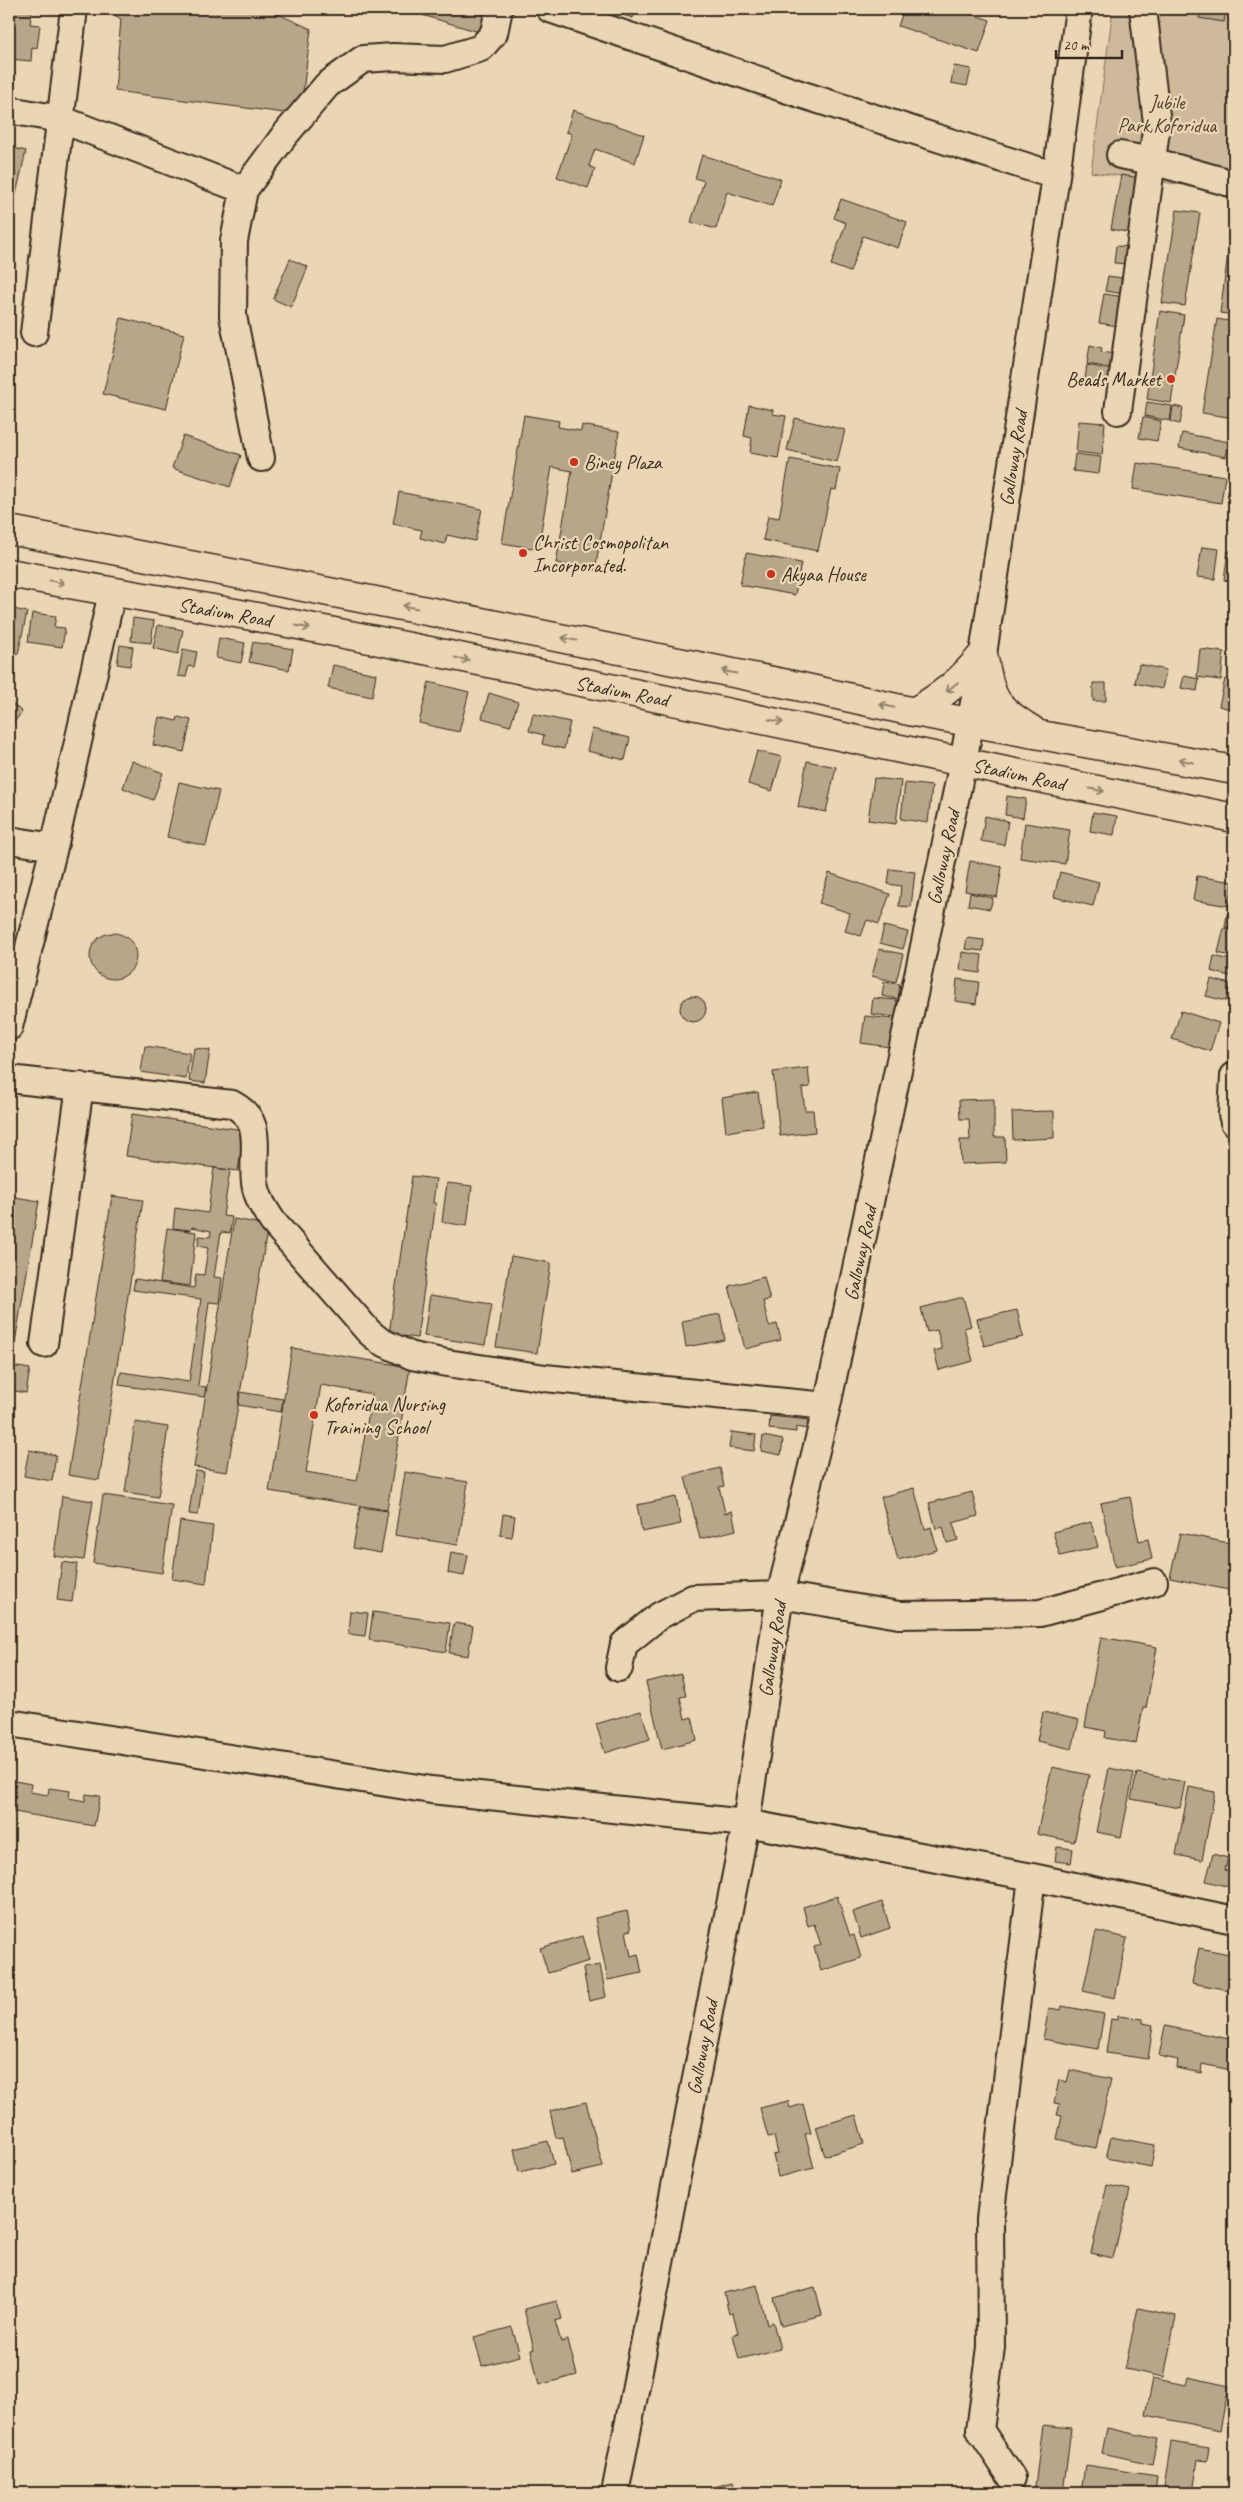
<svg xmlns="http://www.w3.org/2000/svg" width="1243" height="2502" viewBox="0 0 1243 2502" font-family="Caveat,sans-serif">
	<style>
		.green { fill: #ceb99c; stroke: #84725d }
		.building { fill: #b9a68a; stroke: #3b2a1e; fill-rule: evenodd }
		.lines { fill: none; stroke-linecap: round; stroke-linejoin: round }
		.minor-casing { stroke: #3b2a1e; stroke-width: 30 }
		.major-casing { stroke: #3b2a1e; stroke-width: 31 }
		.minor { stroke: #ead5b4; stroke-width: 26 }
		.major { stroke: #ead5b4; stroke-width: 28 }
		.oneway { stroke: #928069 }
		.poi-dot { fill: #c8321e; stroke: #ead5b4; stroke-width: 2 }
		.labels { text-anchor: middle; stroke-width: 4.5; stroke-linejoin: round; paint-order: stroke }
		.park-label { font-size: 20px; fill: #513f31; stroke: #ead5b4 }
		.poi-label { font-size: 20px; fill: #3b2a1e; stroke: #ead5b4; text-anchor: start }
		.street-label { font-size: 20px; fill: #3b2a1e; stroke: #ead5b4 }
	</style>
	<rect width="100%" height="100%" fill="#ead5b4"/>
	<filter id="ink" filterUnits="userSpaceOnUse"><feTurbulence type="fractalNoise" baseFrequency=".02" numOctaves="2"/><feDisplacementMap in="SourceGraphic" scale="10" xChannelSelector="R" yChannelSelector="G"/><feConvolveMatrix kernelMatrix="1 2 1 2 8 2 1 2 1" color-interpolation-filters="sRGB"/></filter>
	<g filter="url(#ink)">
		<!-- green -->
		<path class="green" d="M1113,9H1234V192L1091,172Z"/>
		<!-- building -->
		<path class="building" d="M9,9H43L42,12L32,11L30,24L40,25L37,48L32,47L31,61L9,59Z
			M105,9H267L311,29L300,115L115,91L121,19Z
			M424,9H470L485,13L479,32L422,15Z
			M611,9H636L633,18L611,11Z
			M904,9H957L990,20L979,53L898,26Z
			M1194,9H1226L1224,22L1199,18L1200,11Z
			M954,66L971,69L967,86L951,83Z
			M573,110L644,135L635,163L595,149L589,166L595,169L588,188L557,177L572,134L566,132Z
			M9,147L26,151L10,220H9Z
			M702,155L781,179L772,206L727,192L716,229L691,222L704,181L695,178Z
			M1121,175L1146,179L1136,234L1111,229Z
			M841,199L907,222L898,248L863,236L850,272L831,265L846,223L834,218Z
			M1177,210L1200,213L1185,306L1162,303Z
			M1232,224H1234V315L1220,313Z
			M1116,246L1132,247L1131,264L1114,263Z
			M290,259L308,267L291,307L273,299Z
			M1108,276L1128,279L1125,294L1105,291Z
			M1104,294L1131,298L1125,327L1099,323Z
			M1160,311L1184,315L1171,403L1147,399Z
			M121,318L184,334L166,409L103,394Z
			M1217,319L1234,322V418L1202,413Z
			M1090,345L1102,348L1101,352L1115,354L1113,368L1087,364Z
			M1087,365L1112,370L1110,384L1085,379Z
			M1147,402L1172,406L1170,421L1145,416Z
			M749,405L773,410L772,414L786,416L778,458L750,453L752,438L744,436Z
			M1173,406L1183,408L1180,424L1171,422Z
			M524,415L559,421L558,427L581,431L582,425L619,432L595,570L556,563L572,471L552,467L538,549L502,543Z
			M1143,417L1161,421L1157,441L1139,438Z
			M795,418L845,430L837,462L787,450Z
			M1079,421L1105,423L1102,455L1076,452Z
			M1182,433L1229,442L1226,457L1179,448Z
			M183,436L241,455L230,487L172,468Z
			M1075,454L1101,457L1099,474L1073,471Z
			M790,459L840,469L836,490L831,489L818,551L763,540L768,516L779,518Z
			M1137,463L1225,476L1221,503L1133,489Z
			M399,492L482,509L475,541L447,535L445,544L420,538L422,530L393,524Z
			M1202,547L1219,549L1215,579L1197,577Z
			M1228,551L1234,552V582L1224,580Z
			M746,553L801,563L795,595L740,585Z
			M9,608L27,612L18,654L9,652Z
			M32,613L56,616L54,627L65,628L62,647L28,642Z
			M133,618L154,621L151,643L131,641Z
			M158,625L183,630L178,654L153,648Z
			M219,638L245,643L241,663L216,658Z
			M253,642L293,649L289,670L249,662Z
			M120,645L133,647L130,666L117,664Z
			M183,649L197,652L194,667L189,666L186,677L178,676Z
			M1200,649L1224,652L1221,680L1197,677Z
			M1139,664L1166,670L1162,689L1135,683Z
			M333,665L376,674L372,697L328,688Z
			M1184,676L1199,679L1197,691L1181,688Z
			M1225,679L1234,682V710L1219,706Z
			M429,682L469,692L459,732L419,723Z
			M1093,683H1106V701H1093Z
			M489,693L518,702L510,726L482,718Z
			M9,701L22,712L11,726L9,724Z
			M533,714L570,722L564,749L542,744L544,735L529,731Z
			M159,717L177,721L178,717L191,720L184,752L153,745Z
			M592,729L630,738L625,760L587,751Z
			M757,751L782,757L772,791L748,784Z
			M132,761L163,773L153,800L123,788Z
			M807,761L836,767L826,812L798,807Z
			M874,778L901,781L896,824L868,820Z
			M179,782L219,791L206,846L167,837Z
			M905,783L932,786L928,823L901,819Z
			M1007,796L1026,799L1023,818L1005,815Z
			M1093,812L1117,816L1114,835L1090,831Z
			M985,816L1008,821L1004,845L981,841Z
			M1025,823L1070,830L1065,864L1020,858Z
			M970,861L1002,867L997,897L965,891Z
			M890,869L915,872L911,907L899,906L901,886L888,884Z
			M1060,872L1099,882L1093,906L1054,897Z
			M829,873L890,894L879,924L867,920L861,936L845,931L850,913L819,903Z
			M1197,876L1233,882L1229,906L1193,900Z
			M970,893L993,898L990,909L968,905Z
			M1232,893H1234V910L1229,909Z
			M1227,914L1234,915V929L1225,927Z
			M884,926L908,932L903,949L880,943Z
			M1224,928L1234,930V957L1218,953Z
			M90 956a23 23 0 1 1 46 0a23 23 0 1 1-46 0Z
			M967,938L984,940L983,951L965,949Z
			M879,949L903,954L896,982L872,976Z
			M962,952L982,955L980,973L960,970Z
			M1214,956L1234,961L1233,977L1211,971Z
			M957,979L979,982L976,1004L955,1001Z
			M1211,979L1230,984L1226,1001L1206,996Z
			M884,982L900,984L898,999L882,996Z
			M680 1009a13 13 0 1 1 26 0a13 13 0 1 1-26 0Z
			M873,998L897,1000L896,1017L871,1014Z
			M1181,1011L1219,1023L1210,1051L1172,1039Z
			M865,1016L894,1019L890,1047L861,1043Z
			M145,1046L190,1053L186,1079L141,1072Z
			M194,1048L210,1050L205,1083L189,1081Z
			M808,1068L810,1087L802,1088L805,1110H813L815,1132L780,1136L773,1072Z
			M758,1092L763,1126L726,1132L722,1098Z
			M994,1099V1137H1005L1006,1162L961,1164L960,1140H970L969,1119H960L959,1100Z
			M1054,1111V1138L1013,1140L1012,1112Z
			M132,1114L244,1130L238,1171L126,1156Z
			M214,1168L230,1170L223,1216L232,1217L230,1233L221,1232L214,1277L222,1278L219,1303L209,1302L198,1386L206,1387L204,1397L119,1385L121,1372L189,1382L201,1299L133,1290L135,1279L194,1288L196,1274L204,1275L208,1248L198,1246L199,1236L210,1237L211,1231L192,1227L191,1230L173,1228L175,1208L208,1213Z
			M412,1176L436,1179L433,1203H436L417,1338L389,1334Z
			M447,1183L472,1186L467,1226L442,1222Z
			M9,1196L39,1201L11,1366L30,1369L26,1393L9,1390Z
			M112,1196L143,1200L99,1480L68,1475Z
			M234,1219L268,1225L227,1472L194,1467Z
			M167,1228L196,1232L190,1286L160,1282Z
			M511,1256L551,1263L537,1353L496,1347Z
			M764,1277L770,1300L763,1301L769,1326L777,1324L781,1340L745,1349L729,1286Z
			M430,1295L492,1304L485,1345L424,1336Z
			M963,1297L971,1326L964,1328L973,1361L939,1370L934,1351L942,1349L937,1330L927,1332L921,1308Z
			M1017,1310L1023,1337L984,1346L977,1319Z
			M720,1314L725,1340L686,1347L682,1321Z
			M292,1348L410,1367L387,1510L269,1491ZM321,1385L372,1394L357,1481L306,1472Z
			M1234,1351V1378L1228,1377Z
			M240,1392L283,1399L281,1412L238,1405Z
			M770,1416L808,1420L807,1429L796,1427V1432L769,1429Z
			M135,1422L168,1427L158,1497L125,1492Z
			M731,1432L756,1435L754,1451L729,1448Z
			M763,1436L783,1440L781,1455L761,1451Z
			M29,1450L56,1455L52,1481L24,1476Z
			M720,1468L724,1486L719,1487L725,1513L732,1511L736,1530L700,1539L685,1477Z
			M195,1471L204,1472L198,1515L189,1514Z
			M405,1472L468,1482L458,1545L395,1535Z
			M914,1488L925,1529L931,1527L937,1550L898,1560L881,1497Z
			M972,1492L978,1516L953,1523L958,1540L947,1543L943,1527L936,1529L929,1503Z
			M103,1495L172,1505L162,1573L93,1563Z
			M62,1496L93,1501L84,1560L54,1556Z
			M676,1497L681,1524L642,1532L637,1505Z
			M1130,1497L1139,1541L1148,1539L1152,1559L1115,1567L1101,1503Z
			M360,1507L388,1511L381,1553L353,1548Z
			M503,1514L515,1516L512,1537L500,1535Z
			M180,1521L213,1526L206,1584L172,1579Z
			M1091,1522L1098,1547L1060,1556L1053,1532Z
			M1180,1533L1234,1544V1591L1170,1578Z
			M451,1552L468,1555L464,1576L448,1573Z
			M62,1562L77,1564L72,1602L57,1600Z
			M350,1611L368,1613L365,1636L348,1634Z
			M373,1612L450,1623L446,1652L369,1640Z
			M454,1623L473,1626L468,1656L449,1653Z
			M1101,1637L1157,1647L1146,1708H1143L1136,1743L1105,1738L1106,1731L1085,1727Z
			M681,1674L686,1696L680,1697L685,1719L692,1717L697,1740L662,1749L646,1682Z
			M641,1711L650,1739L605,1753L596,1724Z
			M1043,1712L1079,1720L1072,1749L1037,1741Z
			M1052,1767L1089,1775L1074,1842L1037,1834Z
			M1109,1768L1134,1773L1121,1837L1096,1832Z
			M1137,1773L1185,1782L1180,1808L1131,1799Z
			M9,1780L31,1784L30,1792L48,1795L49,1788L70,1791L69,1798L85,1801L86,1794L100,1796L94,1826L9,1811Z
			M1189,1787L1215,1792L1202,1860L1176,1855Z
			M1057,1847L1073,1849L1071,1863L1055,1861Z
			M1213,1854L1228,1858L1225,1870L1234,1873V1888L1206,1881Z
			M837,1896L850,1936L854,1935L861,1958L821,1971L814,1947L821,1945L814,1924L808,1926L803,1907Z
			M882,1902L890,1928L861,1938L853,1912Z
			M627,1911L631,1930L626,1931L631,1956L638,1954L642,1973L608,1980L595,1918Z
			M1096,1931L1127,1938L1115,1998L1083,1991Z
			M582,1936L589,1961L548,1973L540,1948Z
			M1199,1948L1234,1955V1991L1192,1983Z
			M600,1965L606,1997L589,2001L583,1968Z
			M1062,2006L1104,2014L1098,2049L1043,2039L1049,2008L1061,2010Z
			M1118,2016L1143,2019V2023L1153,2025L1148,2059L1106,2053L1111,2019L1118,2020Z
			M1165,2026L1234,2040L1231,2070L1202,2064L1201,2073L1177,2068L1178,2060L1159,2056Z
			M1070,2070L1111,2079L1096,2148L1057,2139L1062,2116L1057,2115L1060,2104L1054,2103L1059,2080L1067,2082Z
			M788,2101L790,2108L803,2104L811,2133L805,2134L814,2168L778,2177L773,2155L778,2154L774,2136L768,2137L760,2108Z
			M586,2102L603,2167L572,2174L563,2137L556,2138L550,2111Z
			M856,2115L864,2144L825,2156L816,2127Z
			M1111,2137L1155,2145L1151,2167L1106,2158Z
			M548,2141L554,2164L519,2172L514,2149Z
			M1107,2185L1130,2190L1113,2258L1091,2253Z
			M757,2285L767,2324L773,2322L780,2349L739,2359L733,2335L738,2333L733,2313L729,2314L724,2293Z
			M815,2287L822,2315L781,2326L774,2298Z
			M557,2301L562,2319L555,2321L561,2342L568,2340L577,2375L539,2385L531,2350L534,2349L524,2309Z
			M1138,2308L1176,2316L1164,2377L1125,2369Z
			M512,2327L520,2356L482,2366L474,2337Z
			M1188,2377L1229,2386L1220,2430L1146,2415L1153,2378L1186,2385Z
			M1043,2425L1071,2428L1063,2493H1034Z
			M1107,2428L1157,2439L1152,2464L1102,2453Z
			M1171,2442L1209,2448L1207,2460L1198,2459L1193,2493H1163Z
			M1085,2465L1157,2476L1155,2493H1081Z
			M733,2482L736,2493H692Z
			M519,2488L520,2493H501Z"/>
		<g class="lines">
			<!-- minor casing -->
			<g class="minor-casing">
				<path id="minor" d="M550,9L800,94L1056,176
					M9,110L60,119L244,190
					M1120,155L1152,161L1234,184
					M34,333L74,9
					M1118,411L1157,123L1143,9
					M261,458L233,316L234,241L244,190L284,136L327,85L363,59L393,57L445,59L481,48L494,33L499,9
					M9,840L54,847
					M9,1027L54,847L112,593
					M1234,1076L1232,1114L1234,1122
					M9,1079L232,1104C266,1122 251,1150 255,1183C257,1198 265,1210 273,1222L369,1332L380,1341L412,1356L447,1363L545,1378L827,1406
					M44,1344L80,1086
					M619,1668L624,1644L659,1616L693,1598L780,1595L899,1615L1040,1613L1154,1582
					M9,1723L431,1790L746,1823L1032,1877L1234,1920
					M1012,2478L980,2430L991,2347L990,2219L1032,1877
					M615,2493L746,1823L780,1595L827,1406L963,762L983,654L1056,176L1079,9"/>
			</g>
			<!-- major casing -->
			<g class="major-casing">
				<path id="major" d="M9,530L432,612L797,686L914,712L1234,770
					M9,573C93,589 178,602 262,618C587,680 910,753 1234,818
					M983,654C992,700 992,705 1032,730
					M914,712C943,695 961,681 983,654"/>
			</g>
			<!-- minor -->
			<use href="#minor" class="minor"/>
			<!-- major -->
			<use href="#major" class="major"/>
		</g>
		<!-- one-way arrows -->
		<defs><path id="oneway-shaft" d="M-6 0H5M1.5-3L5.5 0L1.5 3" fill="none" stroke-width="1.6" stroke-linecap="round" stroke-linejoin="round" transform="scale(1.25)"/></defs>
		<g class="oneway">
			<use href="#oneway-shaft" transform="translate(57 582) rotate(11)"/>
			<use href="#oneway-shaft" transform="translate(410 607) rotate(-169)"/>
			<use href="#oneway-shaft" transform="translate(303 627) rotate(11)"/>
			<use href="#oneway-shaft" transform="translate(569 639) rotate(-169)"/>
			<use href="#oneway-shaft" transform="translate(462 659) rotate(12)"/>
			<use href="#oneway-shaft" transform="translate(729 672) rotate(-168)"/>
			<use href="#oneway-shaft" transform="translate(952 687) rotate(141)"/>
			<use href="#oneway-shaft" transform="translate(887 706) rotate(-167)"/>
			<use href="#oneway-shaft" transform="translate(776 721) rotate(11)"/>
			<use href="#oneway-shaft" transform="translate(1186 761) rotate(-169)"/>
			<use href="#oneway-shaft" transform="translate(1097 790) rotate(12)"/>
		</g>
	</g>
	<!-- markers -->
	<g class="poi-dot">
		<circle cx="1171" cy="379" r="5"/>
		<circle cx="574" cy="462" r="5"/>
		<circle cx="523" cy="553" r="5"/>
		<circle cx="771" cy="574" r="5"/>
		<circle cx="314" cy="1415" r="5"/>
	</g>
	<g class="labels">
		<!-- park labels -->
		<g class="park-label">
			<text x="1167" y="109">Jubile<tspan x="1167" dy="23">Park,Koforidua</tspan></text>
		</g>
		<!-- poi labels -->
		<g class="poi-label">
			<text x="1161" y="386" text-anchor="end">Beads Market</text>
			<text x="584" y="469">Biney Plaza</text>
			<text x="533" y="549">Christ Cosmopolitan<tspan x="533" dy="23">Incorporated.</tspan></text>
			<text x="781" y="581">Akyaa House</text>
			<text x="324" y="1411">Koforidua Nursing<tspan x="324" dy="23">Training School</tspan></text>
		</g>
		<!-- street labels -->
		<g class="street-label">
			<text transform="translate(1013 458) rotate(-81)" y="7">Galloway Road</text>
			<text transform="translate(225 612) rotate(10)" y="7">Stadium Road</text>
			<text transform="translate(622 691) rotate(11)" y="7">Stadium Road</text>
			<text transform="translate(1019 774) rotate(12)" y="7">Stadium Road</text>
			<text transform="translate(943 857) rotate(-78)" y="7">Galloway Road</text>
			<text transform="translate(860 1253) rotate(-78)" y="7">Galloway Road</text>
			<text transform="translate(772 1649) rotate(-81)" y="7">Galloway Road</text>
			<text transform="translate(702 2047) rotate(-79)" y="7">Galloway Road</text>
		</g>
	</g>
	<!-- margin -->
	<rect width="1243" height="2502" fill="none" stroke="#ead5b4" stroke-width="30"/>
	<rect x="15" y="15" width="1213" height="2472" fill="none" stroke="#3b2a1e" stroke-width="2" filter="url(#ink)"/>
	<!-- scale -->
	<path d="M1056 50v8h66v-8" fill="none" stroke="#3b2a1e" stroke-width="2.5"/>
	<text x="1063" y="50" font-size="15" fill="#3b2a1e" stroke="#ead5b4" stroke-width="4" paint-order="stroke">20 m</text>
</svg>
